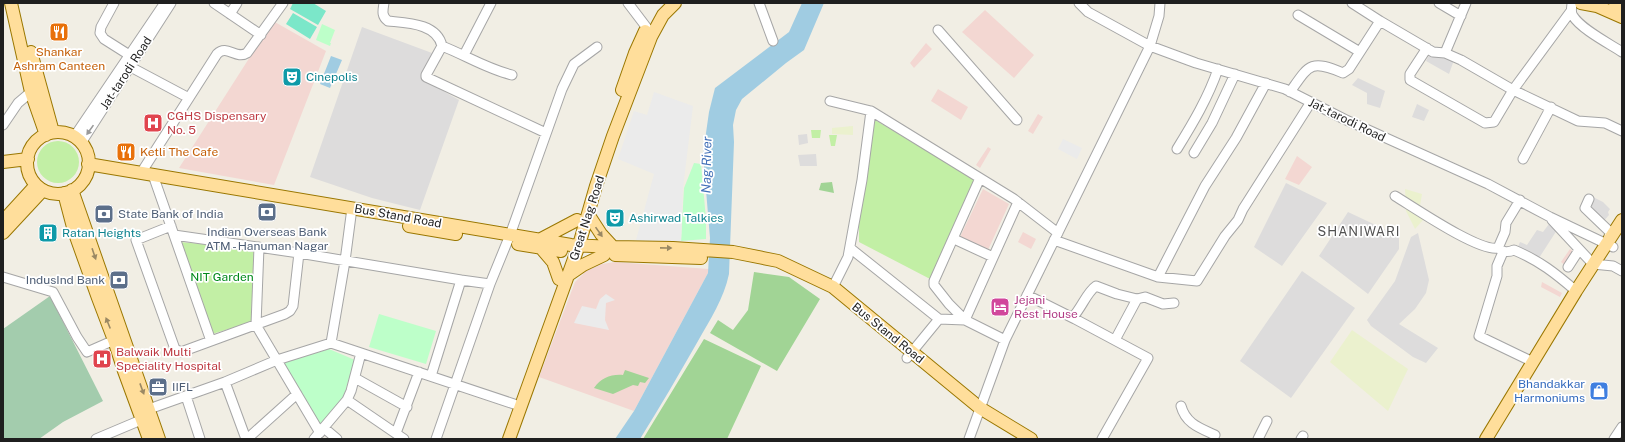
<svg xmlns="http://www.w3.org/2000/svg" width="1625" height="442" viewBox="0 0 1625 442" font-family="'Public Sans',sans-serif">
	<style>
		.residential { fill: #dddcdc }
		.commercial { fill: #f3d7d2 }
		.farmland { fill: #ebf1ce }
		.grass { fill: #c2efa5 }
		.forest { fill: #a1d495 }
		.cemetery { fill: #a3ccad }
		.park { fill: #bdffc9 }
		.pitch { fill: #7be7c9 }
		.parking { fill: #ebebeb }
		.water { fill: #a0cce2 }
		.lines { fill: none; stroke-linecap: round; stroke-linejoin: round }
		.minor-casing { stroke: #a6a6a6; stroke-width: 11 }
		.major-casing { stroke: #9a7700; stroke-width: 14 }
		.minor { stroke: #fff; stroke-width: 9 }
		.major { stroke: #ffde9b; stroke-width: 12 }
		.oneway { fill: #9a9a9a }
		.oneway2 { fill: #9a8863 }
		.labels { text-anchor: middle; stroke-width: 3.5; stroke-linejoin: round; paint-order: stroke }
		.food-label { font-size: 12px; fill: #c56008; stroke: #fff }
		.street-label { font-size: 12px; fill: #1f1f1f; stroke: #fff }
		.culture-label { font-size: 12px; fill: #0d838f; stroke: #fff; text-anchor: start }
		.health-label { font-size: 12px; fill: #be3a42; stroke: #fff; text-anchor: start }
		.service-label { font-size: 12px; fill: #4e5e75; stroke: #fff; text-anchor: start }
		.park-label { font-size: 12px; fill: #01891b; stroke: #fff }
		.hotel-label { font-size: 12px; fill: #b23c85; stroke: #fff; text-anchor: start }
		.shop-label { font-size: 12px; fill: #366cbe; stroke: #fff; text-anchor: end }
		.water-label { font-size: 13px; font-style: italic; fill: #4270b8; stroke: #fff }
		.neighbourhood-label { font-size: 13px; letter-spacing: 1px; fill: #525252; stroke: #fff }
	</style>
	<rect width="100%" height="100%" fill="#f1eee4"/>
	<!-- residential -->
	<path class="residential" d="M362,27L432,53L422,79L459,100L420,210L372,198L310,177Z
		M1429,55L1443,56L1454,60L1449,74L1426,61Z
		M1358,78L1385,91L1380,108L1367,104V93L1352,85Z
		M1417,104L1429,110L1424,121L1412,117Z
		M807,134L808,143L799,145L798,135Z
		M816,154L817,166H800L798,155Z
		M1286,183L1327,203L1282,266L1254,247Z
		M1593,197L1603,202L1610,209L1608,212L1609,215L1602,223L1590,210V198Z
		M1348,212L1399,236V249L1368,294L1319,256Z
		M1549,224L1557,230L1539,258L1517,249L1520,242L1527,245L1537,230L1543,232Z
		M1418,233L1429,280L1426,293L1415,309L1399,324L1438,348L1426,363L1413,357L1371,326L1367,320L1395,281L1411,237Z
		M1302,271L1355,308L1291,398L1240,361Z"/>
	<!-- commercial -->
	<path class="commercial" d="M985,10L1034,55L1014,78L962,32Z
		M273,21L326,51L274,185L179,168Z
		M926,43L932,49L914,68L910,63Z
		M938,89L968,107L961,120L931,101Z
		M1038,114L1043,117L1033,134L1028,131Z
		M988,147L991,149L980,168L976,165Z
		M1297,156L1312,167L1299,185L1285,179Z
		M983,189L1009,204L988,250L960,237Z
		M1023,232L1036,239L1031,249L1018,242Z
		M1570,249L1575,253L1566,266L1561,262Z
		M615,262L709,269L708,273L634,411L539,377L575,282L586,271L602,264Z
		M1542,282L1562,293L1560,297L1541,287Z"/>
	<!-- farmland -->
	<path class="farmland" d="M853,126V135L832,134V128Z
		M1405,189L1422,194L1420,206L1423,220L1415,229L1406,211Z
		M1352,330L1408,369L1388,411L1330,362Z"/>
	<!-- grass -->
	<path class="grass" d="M875,120L976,180L932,280L859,242V210Z
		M811,130H821L820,138H812Z
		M829,135H837L835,146H831Z
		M37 162a21 21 0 1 1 42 0a21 21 0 1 1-42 0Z
		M180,242L254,249L251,322L209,335Z"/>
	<!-- forest -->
	<path class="forest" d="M832,182L834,193L819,190L821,183Z
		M754,272L789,277L820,299L777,371L710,333L718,320L733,330L748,310Z
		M704,339L761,366L727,439H643Z
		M625,370L649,378L645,383L640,382L638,386L633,385L613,394L594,388C601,378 611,374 623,375Z"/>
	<!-- cemetery -->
	<path class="cemetery" d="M50,296L103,401L63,422L39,439H3V329Z"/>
	<!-- park -->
	<path class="park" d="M322,24L335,30L330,43H331L330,46L316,40Z
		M694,163L701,164L706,219V239L681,241L684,188Z
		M379,314L436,331L426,364L369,347Z
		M329,349L355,360L343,398L319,427L283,363Z"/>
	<!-- pitch -->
	<path class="pitch" d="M293,3H313L326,11L318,25L290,9Z
		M293,13L317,27L310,39L286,24Z"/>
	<!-- parking -->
	<path class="parking" d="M654,92L693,106L683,188L681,244L636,240L654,174L618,159L634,111L647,115Z
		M1063,139L1082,148L1077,159L1058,149Z
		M606,294L615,300L606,303L605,320L609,330L574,323L582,306L596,309L600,299Z"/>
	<!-- water -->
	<path class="water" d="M802,3H824L804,50L786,63L742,99L736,110L733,125L734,142L729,274C724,298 710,320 698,341C679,374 660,407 640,439H615L634,411L708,273L710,238L703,154L709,112L715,88L789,32Z
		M331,56L342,60L330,88L320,84Z"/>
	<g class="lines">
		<!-- minor casing -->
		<g class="minor-casing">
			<path id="minor" d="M114,3L101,27L100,33L104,39L134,58
				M214,3L261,35
				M384,3C383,10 381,16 388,21C406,23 437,23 442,46L426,75V77L546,133
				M628,3L647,28
				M759,3L773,41
				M1079,3L1088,12L1150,46L1196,63L1285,89L1344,119L1488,184L1550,217L1613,247
				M1352,3L1380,21L1433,52L1445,53L1461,60L1513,90L1578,121L1605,123L1622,131
				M1439,3L1461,16
				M1572,3C1572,7 1570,12 1573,16C1581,29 1608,43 1622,52
				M230,14L237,3
				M1298,15L1360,52
				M938,30L1017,120
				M442,46C465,55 487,69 512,75
				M1427,48L1410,74V80L1485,123L1494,122L1513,90L1571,11
				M1445,53L1466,3
				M464,55L491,3
				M125,64L189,98
				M1290,92C1309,65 1310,59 1343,73L1349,69L1380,21
				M830,101L871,111
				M3,125L18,103L31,92
				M74,137L164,4
				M81,143L171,3
				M1177,149C1193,123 1208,98 1218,69
				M1194,153L1212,123L1235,74
				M1523,159L1551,107
				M141,173L217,54C227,44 236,60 247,53L283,3
				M153,175L211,341L285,314L290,311L293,306L299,253
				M980,178L934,281V285L949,304L965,320L1018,202
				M1395,196C1415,208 1479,252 1498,248
				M1589,199L1585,208L1610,232L1608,240
				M1520,200L1506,223L1505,232L1498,248C1503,252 1507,253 1514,250C1540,261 1555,273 1576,291
				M1552,220L1593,264L1613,266L1622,271
				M171,226L136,240L175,349L181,352L211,341
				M174,235L299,253L461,280
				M954,239L993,257
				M1054,240L1158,277L1197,281L1225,236L1238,220L1243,209L1311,102
				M259,247L256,325L320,433
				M850,248L939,319L907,358
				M1503,252L1497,266V276L1479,336L1533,362
				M1568,267L1579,250
				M3,277L53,292L77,337L87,352L119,338
				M1158,277L1205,186L1236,138L1266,83
				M833,287L848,257L862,180L871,111L1014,199L1058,233
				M1027,295L1075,319L1148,358L1102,439
				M1137,299L1145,297L1163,304L1174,303
				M1073,317C1082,307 1087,292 1096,286L1117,294L1137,299L1115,340
				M939,319L965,320L1005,340
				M331,343L345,261L352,208
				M431,376L461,280L490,284
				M355,378L407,407
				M225,382L246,439
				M186,396L200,439
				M347,400L404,439
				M1181,406C1186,424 1200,428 1215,435
				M324,428L337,439
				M396,433L419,372
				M96,439L141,420L149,409L225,382L277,360L331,343L514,404
				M247,439L297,394
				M314,439L347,400L351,391L361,353
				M436,439L490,284L510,235L562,89L574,64L597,47
				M969,439L1005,340L1150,46L1159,16L1160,3
				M1258,439L1267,421
				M1301,439L1303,436
				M1614,439L1622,427"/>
		</g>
		<!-- major casing -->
		<g class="major-casing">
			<path id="major" d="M11,3L31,92L46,135
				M1581,3L1597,6L1622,17
				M1615,3L1622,7
				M31,52L53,132
				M622,90L635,53L645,31
				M27 163a31 31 0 1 1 62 0a31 31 0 1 1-62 0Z
				M3,162L28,159
				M88,164L571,245L613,247L673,248L733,252L778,261L833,287L980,408L1031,439
				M72,190L159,439
				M64,193L74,231L98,298L114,340L124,371L149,439
				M588,214L601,234L613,247
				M3,221L36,185
				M409,226L456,234
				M3,233L43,190
				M541,239L577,220
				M518,244L561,251
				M541,248L553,262L559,279
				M615,255L701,258
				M567,276L583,265L604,255
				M509,439L579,245L596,186L613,136L651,37L663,15L675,3
				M1486,439L1576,291L1622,220"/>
		</g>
		<!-- minor -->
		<use href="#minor" class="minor"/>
		<!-- major -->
		<use href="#major" class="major"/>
	</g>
	<!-- one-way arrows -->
	<defs><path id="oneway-solid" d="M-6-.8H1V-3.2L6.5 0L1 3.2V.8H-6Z"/></defs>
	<use class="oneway" href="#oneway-solid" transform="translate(90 130) rotate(125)"/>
	<g class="oneway2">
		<use href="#oneway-solid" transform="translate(599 232) rotate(55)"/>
		<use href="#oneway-solid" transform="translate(666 248) rotate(1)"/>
		<use href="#oneway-solid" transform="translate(94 254) rotate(71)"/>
		<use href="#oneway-solid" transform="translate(108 323) rotate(-112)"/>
		<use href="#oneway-solid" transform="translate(142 389) rotate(70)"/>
	</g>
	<!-- icons -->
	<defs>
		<g id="restaurant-square" transform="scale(1)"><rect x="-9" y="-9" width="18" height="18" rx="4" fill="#e8710a" stroke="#fff"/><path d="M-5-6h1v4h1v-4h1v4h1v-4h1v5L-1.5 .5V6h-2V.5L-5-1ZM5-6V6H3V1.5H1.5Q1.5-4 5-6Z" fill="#fff"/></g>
		<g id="theatre-square" transform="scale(1)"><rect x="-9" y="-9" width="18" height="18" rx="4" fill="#0f9aa8" stroke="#fff"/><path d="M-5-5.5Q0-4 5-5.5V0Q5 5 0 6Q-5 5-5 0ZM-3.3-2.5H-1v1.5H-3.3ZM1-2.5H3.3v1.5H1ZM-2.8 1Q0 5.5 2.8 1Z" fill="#fff"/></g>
		<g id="hospital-square" transform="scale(1)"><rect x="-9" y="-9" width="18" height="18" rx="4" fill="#e0444e" stroke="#fff"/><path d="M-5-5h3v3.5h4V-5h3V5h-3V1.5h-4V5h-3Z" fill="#fff"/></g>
		<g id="bank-square" transform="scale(1)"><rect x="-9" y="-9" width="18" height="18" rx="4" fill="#5c6f8a" stroke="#fff"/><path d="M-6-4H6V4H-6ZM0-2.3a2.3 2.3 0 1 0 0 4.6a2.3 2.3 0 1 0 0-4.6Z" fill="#fff"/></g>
		<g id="building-square" transform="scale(1)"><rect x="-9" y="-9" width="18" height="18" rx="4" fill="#0f9aa8" stroke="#fff"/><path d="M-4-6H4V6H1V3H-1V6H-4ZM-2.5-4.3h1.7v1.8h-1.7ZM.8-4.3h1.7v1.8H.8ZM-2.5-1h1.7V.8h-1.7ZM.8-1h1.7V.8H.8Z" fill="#fff"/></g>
		<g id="hotel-square" transform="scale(1)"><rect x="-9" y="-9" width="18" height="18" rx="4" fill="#d1479c" stroke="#fff"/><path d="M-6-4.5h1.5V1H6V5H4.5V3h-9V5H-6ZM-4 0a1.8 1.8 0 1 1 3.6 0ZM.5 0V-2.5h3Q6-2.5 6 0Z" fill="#fff"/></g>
		<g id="office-square" transform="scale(1)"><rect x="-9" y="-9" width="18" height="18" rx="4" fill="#5c6f8a" stroke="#fff"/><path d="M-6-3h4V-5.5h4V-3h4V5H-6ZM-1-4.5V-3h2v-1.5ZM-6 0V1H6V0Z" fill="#fff"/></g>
		<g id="shop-square" transform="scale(1)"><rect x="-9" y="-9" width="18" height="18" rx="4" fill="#3f7fe0" stroke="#fff"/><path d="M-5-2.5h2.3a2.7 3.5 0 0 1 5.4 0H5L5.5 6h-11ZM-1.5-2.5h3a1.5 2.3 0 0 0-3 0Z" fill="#fff"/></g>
	</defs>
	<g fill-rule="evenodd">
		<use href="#restaurant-square" x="59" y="32"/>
		<use href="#theatre-square" x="292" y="77"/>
		<use href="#hospital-square" x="153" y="123"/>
		<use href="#restaurant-square" x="126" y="152"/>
		<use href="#bank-square" x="267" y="212"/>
		<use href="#bank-square" x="104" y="214"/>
		<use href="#theatre-square" x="615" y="218"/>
		<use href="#building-square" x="48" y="233"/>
		<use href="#bank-square" x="119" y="280"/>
		<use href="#hotel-square" x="1000" y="307"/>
		<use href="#hospital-square" x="102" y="359"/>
		<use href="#office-square" x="158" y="387"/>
		<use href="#shop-square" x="1599" y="391"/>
	</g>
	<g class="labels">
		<!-- food labels -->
		<g class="food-label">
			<text x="59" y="56">Shankar<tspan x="59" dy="14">Ashram Canteen</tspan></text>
			<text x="140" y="156" text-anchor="start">Ketli The Cafe</text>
		</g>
		<!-- street labels -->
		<g class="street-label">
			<text transform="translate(126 73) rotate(-57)" y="4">Jat-tarodi Road</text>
			<text transform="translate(1347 120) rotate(26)" y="4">Jat-tarodi Road</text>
			<text transform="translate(398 216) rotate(10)" y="4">Bus Stand Road</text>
			<text transform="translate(587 218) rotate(-72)" y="4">Great Nag Road</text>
			<text transform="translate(888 333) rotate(39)" y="4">Bus Stand Road</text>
		</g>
		<!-- culture labels -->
		<g class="culture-label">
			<text x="306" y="81">Cinepolis</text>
			<text x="629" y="222">Ashirwad Talkies</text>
			<text x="62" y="237">Ratan Heights</text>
		</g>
		<!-- health labels -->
		<g class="health-label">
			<text x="167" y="120">CGHS Dispensary<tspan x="167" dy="14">No. 5</tspan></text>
			<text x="116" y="356">Balwaik Multi<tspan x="116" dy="14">Speciality Hospital</tspan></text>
		</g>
		<!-- service labels -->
		<g class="service-label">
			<text x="118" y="218">State Bank of India</text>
			<text x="267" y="236" text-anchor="middle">Indian Overseas Bank<tspan x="267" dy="14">ATM - Hanuman Nagar</tspan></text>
			<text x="105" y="284" text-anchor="end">IndusInd Bank</text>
			<text x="172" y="391">IIFL</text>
		</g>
		<!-- park labels -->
		<g class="park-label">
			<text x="222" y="281">NIT Garden</text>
		</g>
		<!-- hotel labels -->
		<g class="hotel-label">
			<text x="1014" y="304">Jejani<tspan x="1014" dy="14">Rest House</tspan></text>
		</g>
		<!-- shop labels -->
		<g class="shop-label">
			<text x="1585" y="388">Bhandakkar<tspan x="1585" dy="14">Harmoniums</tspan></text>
		</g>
		<!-- water labels -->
		<g class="water-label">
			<text transform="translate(706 165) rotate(-89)" y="5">Nag River</text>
		</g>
		<!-- neighbourhood labels -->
		<g class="neighbourhood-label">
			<text x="1359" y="236">SHANIWARI</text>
		</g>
	</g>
	<!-- border -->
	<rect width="1625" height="442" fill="none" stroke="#1f1f1f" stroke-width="8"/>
</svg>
